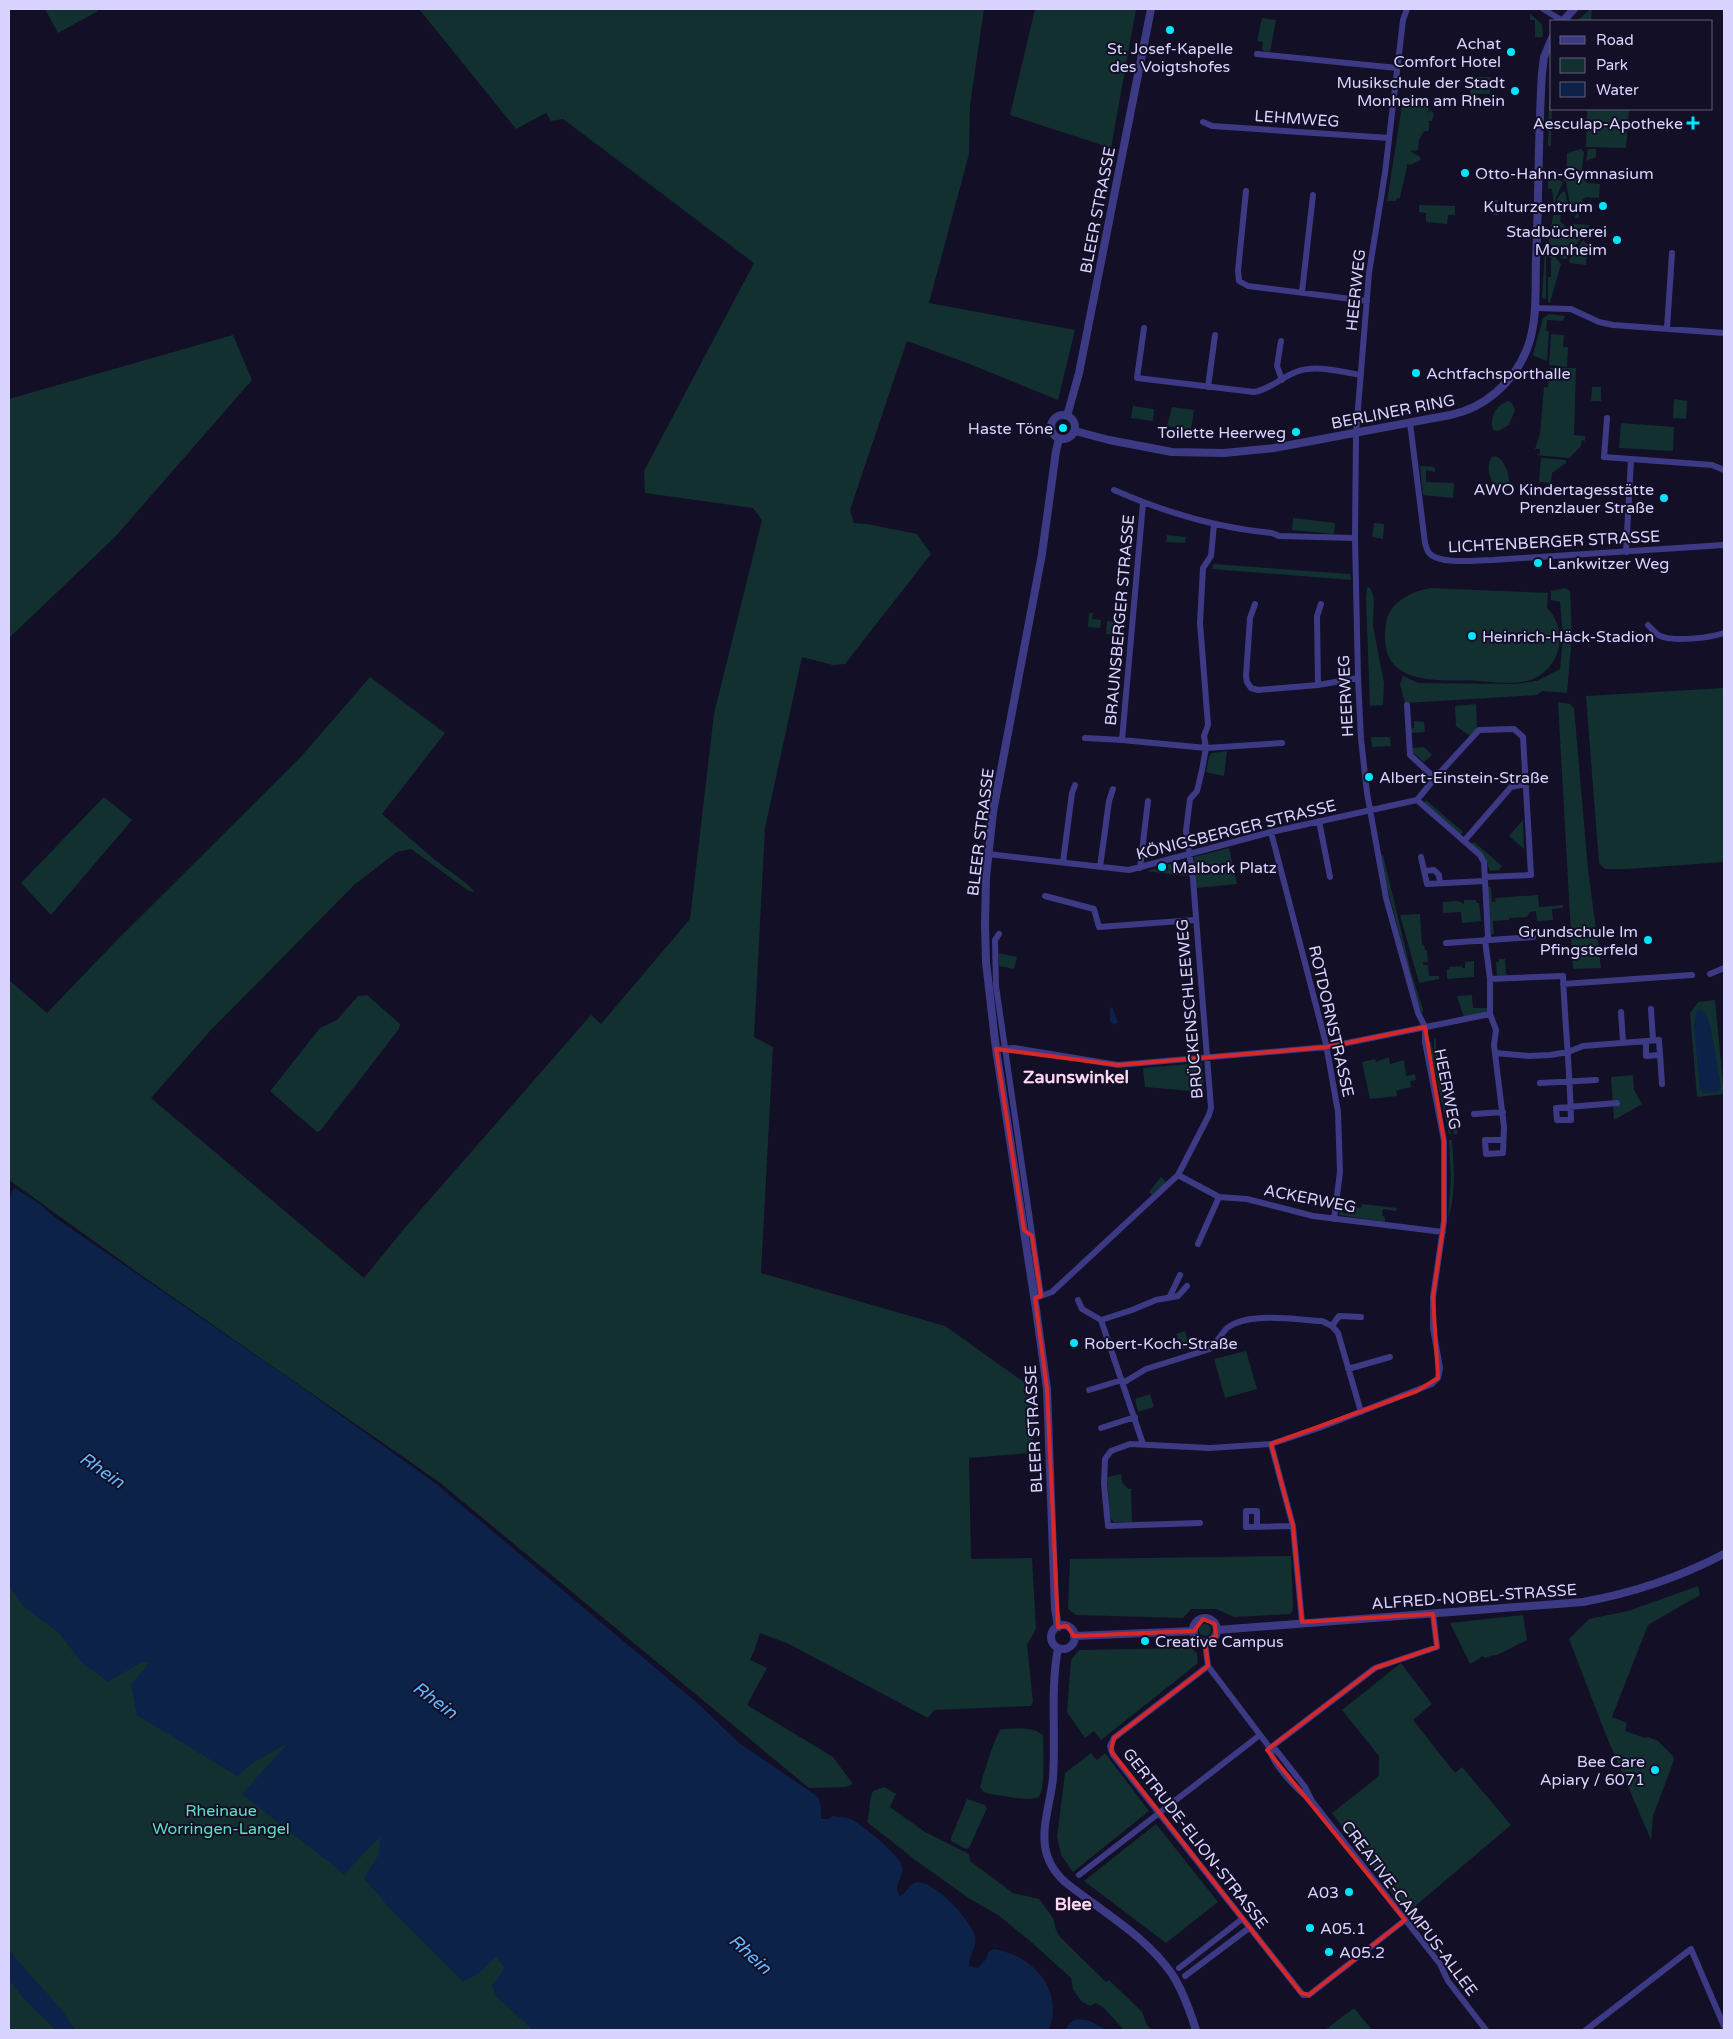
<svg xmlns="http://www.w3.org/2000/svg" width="1733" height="2039" viewBox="0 0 1733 2039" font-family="'Varela Round',sans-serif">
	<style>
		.green { fill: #12302f }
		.water { fill: #0c2248 }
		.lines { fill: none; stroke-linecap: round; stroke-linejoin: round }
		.minor { stroke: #3d3a85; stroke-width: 6 }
		.tertiary { stroke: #3d3a85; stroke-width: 8 }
		.marked { fill: none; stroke: #d62828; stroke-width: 4; stroke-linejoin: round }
		.poi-dot { fill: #00e5ff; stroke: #130f26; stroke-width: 2 }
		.labels { text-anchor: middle; stroke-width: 4; stroke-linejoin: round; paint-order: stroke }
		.poi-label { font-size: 16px; fill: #d9d4ff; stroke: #130f26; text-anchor: end }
		.street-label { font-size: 16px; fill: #d9d4ff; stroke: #130f26 }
		.park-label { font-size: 16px; fill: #5fe0c0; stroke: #130f26 }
		.neighbourhood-label { font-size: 18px; font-weight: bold; fill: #ffd6f0; stroke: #130f26 }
		.water-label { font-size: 18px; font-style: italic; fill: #62b6ff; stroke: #130f26 }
	</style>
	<rect width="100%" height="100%" fill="#130f26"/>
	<!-- green -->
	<path class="green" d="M45,9H97L98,11L58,33Z
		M419,9H984L970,105L969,154L929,303L1075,330L1058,400L967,363L907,341L850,510L854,523L867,524L917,534L931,554L845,664L833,665L802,657L765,828L754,1037L773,1047L761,1273L945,1326L1032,1388L1035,1409L1032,1453L969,1458L971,1559L1032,1558L1036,1629L1027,1645L1033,1702L1031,1706L934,1710L928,1718L789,1644L760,1633L754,1651L750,1660L767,1668L747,1705L833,1757L853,1784L846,1787L809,1788L439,1482L141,1275L9,1180V980L47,1013L118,939L300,758L370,677L445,733L382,814L435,860L466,883L475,892L469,891L411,849L397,852L354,885L210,1031L151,1098L364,1278L403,1230L591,1015L601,1024L690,919L714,714L762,520L753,508L645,493L644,471L754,263L563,119L551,121L546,113L516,129Z
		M1035,9H1136L1111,148L1010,115Z
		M1590,9H1592L1591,21H1577Z
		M1530,14L1542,24L1543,37H1535V20H1530Z
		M1262,18L1276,20L1270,52L1264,51L1262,49L1263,42L1257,41Z
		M1471,77H1491L1490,94H1470Z
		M1403,99L1426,106L1430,110L1426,113L1431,111L1434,113L1432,121H1429V131H1424L1419,140L1418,150L1410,151L1420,157L1421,160L1410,165L1407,164C1406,176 1402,186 1400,198H1397L1396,201H1387Z
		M1549,102H1552L1551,146H1548Z
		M1587,109H1629L1626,148L1586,147Z
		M1581,149L1584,152L1581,178H1584L1587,183L1600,184L1599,198L1586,197L1582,200V206H1578L1579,218H1574L1576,215V209L1570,205L1566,182L1562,179H1566L1567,153Z
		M1588,149H1596V157L1586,161Z
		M1548,178H1554L1563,182L1556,198L1554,209L1550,208V206L1554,205L1552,189H1548Z
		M1565,191L1568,204L1562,209H1558L1557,199L1562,192Z
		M1491,200H1498V215H1494L1490,211Z
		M1419,205L1455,206V215H1448L1447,224L1426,222V213L1419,212Z
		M1553,215H1561L1560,221L1567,228H1571L1573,224L1590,225L1566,259L1561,258L1549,242Z
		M1583,240L1588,245L1586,265L1570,263L1569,260Z
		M1550,250L1561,264L1550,303L1548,302V277H1551V257H1548Z
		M1545,252L1546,253V299L1542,298Z
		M1549,314L1565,316L1563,321L1547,320L1546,331H1549L1547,361L1534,356L1533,354L1543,318Z
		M1551,334L1564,335L1563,347H1568L1567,367L1549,365Z
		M233,335L252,380L115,537L9,638V399Z
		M1550,368H1576L1574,435L1585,436V441L1582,440L1581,446L1569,458L1535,455L1540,454V449H1535L1540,434L1544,387H1548Z
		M1592,387H1601V401H1591Z
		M1674,399L1687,401L1686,419L1673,418Z
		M1508,401L1512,403L1515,410L1509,425L1498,431L1493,430C1489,418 1496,405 1508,401Z
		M1133,406L1154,409L1153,421L1131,418Z
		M1172,407L1194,410L1191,430L1167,426Z
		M1621,423L1674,427L1673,451L1619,448Z
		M1496,456C1506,461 1510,476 1509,487L1504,492L1496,489C1490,478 1485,468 1492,457Z
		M1541,458L1566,460V463L1552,473L1551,483L1539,482Z
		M1420,466L1434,467L1435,469V472L1426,470V482L1454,483L1453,498L1423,495Z
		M1293,518L1335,523L1334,534L1292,530Z
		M1374,523L1384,524L1383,539L1372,537Z
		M1167,535L1186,537L1185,543L1166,542Z
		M1213,564L1350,574L1351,580L1212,569Z
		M1367,587L1370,588L1374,598L1373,626L1384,683L1383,705L1370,706L1366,598Z
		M1431,588L1548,593L1547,608C1568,629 1562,665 1535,678C1519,686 1496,682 1479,681C1434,680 1376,687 1386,623C1389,602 1412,591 1431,588Z
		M1565,588L1570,591L1572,636L1567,693L1542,691L1537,695L1405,703L1400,684L1403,676L1418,683L1516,684L1537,681L1560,669L1563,638L1560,602L1551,600V591Z
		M1089,613H1093L1092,619L1101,620L1100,628L1088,627Z
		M1107,621L1116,622L1115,630L1119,631V635L1106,634Z
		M1724,688V862L1628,869H1605L1599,863L1586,696Z
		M1558,702L1570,704L1574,708L1588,869L1601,968L1573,969Z
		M1476,704L1477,730L1470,736L1456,726L1455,706Z
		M1414,721L1424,722L1425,732L1411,733V729L1414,728Z
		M1371,737H1390L1391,746L1372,747Z
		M1424,747L1432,755L1424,762L1412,752V748Z
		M1227,751L1224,776L1206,772L1209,757L1212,753Z
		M104,797L132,820L51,915L21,883Z
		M1426,800L1463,832L1460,835L1424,803Z
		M1523,820L1524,849L1509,836Z
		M1474,842L1502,866L1499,870L1490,871L1484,856L1471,844Z
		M1229,848L1237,884L1196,888L1194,857Z
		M1383,855L1411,972L1423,1010L1422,1014L1413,986L1379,856Z
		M1173,863L1186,865L1188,875L1184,876L1147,871Z
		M1486,887H1491L1492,902H1496L1495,898L1538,895L1539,907L1563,905V908L1552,909L1553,920L1537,921L1536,911L1530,912L1527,917L1509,918V920L1493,921L1494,934H1491Z
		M1464,900H1476V903H1479L1481,921L1462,923L1461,912L1443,913V902L1458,901L1464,904Z
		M1420,914L1422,944L1424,945L1425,950H1427L1428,962H1423V965H1428L1429,976H1439V979L1419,983L1400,915Z
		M999,953L1017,957L1014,969L999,966Z
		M1499,959H1505L1506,975L1497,976L1496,962H1499Z
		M1474,961V977L1447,979V969H1449V967L1462,966V968H1465V962Z
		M367,995L400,1024L399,1029L320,1131L317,1132L271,1092V1090L320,1028L337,1020L358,996Z
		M1472,995L1473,1008H1487V1010L1484,1013L1464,1017L1457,996Z
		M1715,1000L1724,1094L1697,1097L1690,1013L1698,1002Z
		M1436,1037V1049L1458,1134H1454L1434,1049V1040Z
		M1428,1039L1431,1042L1451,1134H1449Z
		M1389,1057L1390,1064L1404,1060L1406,1076L1415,1074L1416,1080L1410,1081L1411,1087L1396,1091L1397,1096L1370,1099L1362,1062L1375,1059L1376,1062Z
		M1202,1063L1204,1090L1190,1091L1145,1087L1143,1068Z
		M1633,1075L1634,1090L1642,1104L1614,1120L1611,1077Z
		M1449,1140H1452C1454,1165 1456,1195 1448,1218L1451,1180Z
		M1161,1177L1166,1182L1152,1195L1149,1192Z
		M1362,1204L1397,1208L1396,1211L1383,1209L1382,1216L1385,1217V1222L1339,1215L1341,1205H1343V1213L1355,1214L1356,1207L1361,1208Z
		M1185,1331L1189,1347L1182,1349L1176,1334Z
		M1246,1351L1257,1389L1225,1398L1214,1359Z
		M1150,1394L1154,1407L1138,1412L1135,1399Z
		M9,1421L823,2030H9Z
		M1121,1474L1122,1482L1128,1489H1131L1132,1522H1114L1110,1518L1107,1477Z
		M1291,1556L1293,1610L1290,1614L1234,1617L1216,1609H1191L1183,1618L1076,1615L1068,1609L1070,1559Z
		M1698,1586L1700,1595L1648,1625L1612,1717L1627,1723L1625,1731L1645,1738L1648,1737L1658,1741L1673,1756L1674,1760L1653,1816L1651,1840L1606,1735L1569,1639L1589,1619L1628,1611Z
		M1523,1615L1527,1640L1497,1655H1493L1485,1658L1483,1656L1470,1664L1450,1623Z
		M1199 1630a6 6 0 1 1 12 0a6 6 0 1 1-12 0Z
		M1191,1648L1197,1653L1198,1663L1101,1740L1094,1731L1085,1738L1067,1712L1071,1660L1079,1650Z
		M1401,1663L1432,1704L1413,1720L1455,1773L1462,1767L1511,1825L1407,1913L1332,1813L1379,1776V1756L1342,1710Z
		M1001,1729C1014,1729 1033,1726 1043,1735C1043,1745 1046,1793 1038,1797C1029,1802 1000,1795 990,1794L984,1792L980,1787C983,1776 995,1736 1001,1729Z
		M1091,1753L1097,1760L1105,1753L1149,1811L1073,1872L1061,1855L1057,1837L1065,1773Z
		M884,1787L896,1794L890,1807L925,1832L969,1854L970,1861L1013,1893L1039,1899L1053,1918L1056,1930L1060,1937L1106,1982L1109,1980L1142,2012L1147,2025L1152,2030H1124L1104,2008L1096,2003L1090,2006L1081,2001L1073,1989L1071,1978L1030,1941L998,1915L970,1899L914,1859L867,1822C871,1811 868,1801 873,1791Z
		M967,1799L985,1805L987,1808L969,1848L966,1849L951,1841V1838Z
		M1156,1824L1218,1902L1166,1943L1084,1881Z
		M1354,2008L1372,2030H1325Z"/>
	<!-- water -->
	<path class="water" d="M1110,1007L1113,1009L1118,1022L1114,1025L1110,1021Z
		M1697,1010L1706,1012L1710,1025L1721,1087L1718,1092L1704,1093L1700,1089L1694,1025Z
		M15,1188L40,1204L54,1217L289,1378L435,1483L702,1707L738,1742L818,1797L821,1807V1819H829L833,1816C840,1817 847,1817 853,1820C865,1828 897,1852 902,1866C905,1877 891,1887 900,1896C907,1893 910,1882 917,1882C936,1882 970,1919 975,1936C978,1946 968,1956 969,1966L978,1968L987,1958L988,1952L994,1949C1034,1956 1064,1990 1049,2030H533L496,1996L492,1986L505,1968L496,1957L479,1973L463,1982L392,1911L364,1878L379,1854L380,1837L344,1874L242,1794L288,1743L256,1761L237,1776L137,1715L131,1685L150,1662H142L108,1682L82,1663L59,1633L22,1605L9,1585V1199L12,1191Z
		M9,1947L12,1954L61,2009L75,2030H56L23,1998L9,1980Z
		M1078,2019L1090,2021L1107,2030H1064L1071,2022Z"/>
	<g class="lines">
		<!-- minor -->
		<path class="minor" d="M1543,9L1563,21
			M1257,54L1397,68
			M1203,122L1212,126L1389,138
			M1246,191L1238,271L1239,281L1248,286L1367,301
			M1302,292L1313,195
			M1535,308L1571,309L1599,322L1613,325L1724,333
			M1144,328L1137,378L1254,392C1271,389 1280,378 1296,372C1316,364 1341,372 1361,375
			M1667,329L1672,253
			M1281,341L1277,366L1282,380
			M1208,387L1215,335
			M1607,418L1604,457L1712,465L1724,470
			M1410,423L1425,543C1426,547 1427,551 1430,554C1442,565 1477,560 1493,560L1724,545
			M1114,490C1164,512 1217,528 1272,533L1279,536L1355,538
			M1143,503L1122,740L1206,748L1282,743
			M1626,552L1631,459
			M1255,604L1250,618L1246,676L1247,682L1251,688L1258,690L1318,685L1358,678
			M1648,625C1651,628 1656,634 1660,636C1676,642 1708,638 1724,633
			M1318,685L1317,616L1321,604
			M1407,705L1410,755L1435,778
			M1085,738L1122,740
			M1417,800L1435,778L1479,730L1514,729L1523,737L1531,875L1485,877
			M1319,821L1330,877
			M1271,832L1326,1044L1338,1112L1340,1172L1334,1219
			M1464,841L1511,787L1526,784
			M988,854L1129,870L1271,832L1417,800L1480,855L1484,862L1488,937L1485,940L1490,979V1014L1496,1030L1494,1045L1504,1127L1503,1153L1486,1154L1485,1140H1503
			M1421,857L1427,884L1484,881
			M1063,862L1072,793L1075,785
			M1100,867L1109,801L1113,789
			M1140,868L1148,801
			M1424,871L1434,870L1439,875L1440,883
			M1045,896L1094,909L1099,927L1195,920
			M999,934L995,940L996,986L1041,1296
			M1446,943L1533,937
			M1710,974L1724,968
			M1490,979L1563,976C1565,1024 1570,1072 1571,1120H1557L1556,1108L1617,1103
			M1563,984L1692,975
			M1651,1009L1653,1040
			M1621,1012L1623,1042
			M1646,1041V1056L1660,1055
			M996,1049L1014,1048L1118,1065L1327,1047L1490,1014
			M1495,1053L1529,1056L1550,1055L1568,1052L1583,1046L1659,1040L1662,1084
			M1540,1083L1596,1080
			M1474,1114L1503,1112
			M1178,1175L1219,1197L1247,1199L1313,1216L1443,1232
			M1198,1244L1219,1197
			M1170,1296L1180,1275
			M1035,1298L1052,1292L1178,1175L1209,1115L1211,1108L1193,879L1186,831L1190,799L1197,791L1202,770L1206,748L1204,736L1208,725L1200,623L1203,568L1211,556L1214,524
			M1078,1300L1082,1309L1101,1320L1132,1310L1156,1300L1178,1296L1187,1286
			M1101,1320L1143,1444
			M1332,1326L1339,1316L1361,1317
			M1348,1369L1390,1357
			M1123,1383L1146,1369L1210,1349C1217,1343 1221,1334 1227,1328C1249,1311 1296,1320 1322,1321L1332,1326L1338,1333L1361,1412
			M1089,1390L1122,1380
			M1101,1428L1135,1417
			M1271,1444L1293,1526L1302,1622
			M1200,1523L1108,1526L1104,1484L1105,1459L1111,1451L1130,1444L1210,1448L1271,1444L1319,1428L1432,1384L1438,1378L1440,1368L1433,1328V1297L1444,1221V1141L1425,1042V1027L1418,1013L1386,898L1367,793L1361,739L1358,678L1355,538L1356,433L1369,273L1385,173L1403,20L1407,9
			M1257,1527V1511H1246V1527L1293,1526
			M1205,1642L1208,1666L1270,1748L1276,1750L1305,1787L1312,1801L1440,1964L1448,1981L1486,2030
			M1208,1666L1114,1738L1110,1746L1113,1755L1303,1995H1309L1405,1920
			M1270,1748L1375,1668L1437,1647L1433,1614
			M1270,1748C1270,1762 1299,1792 1311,1800
			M1079,1875L1260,1735
			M1179,1968L1242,1919
			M1185,1976L1249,1928
			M1586,2030L1691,1949L1724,2026"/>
		<!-- tertiary -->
		<path class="tertiary" d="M1563,21L1574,9
			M1051 427a12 12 0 1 1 24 0a12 12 0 1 1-24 0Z
			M1067,416L1079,373L1151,9
			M1075,431L1109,440L1172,452L1224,453L1274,448L1450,415C1485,408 1514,382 1527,349C1538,321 1535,288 1536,259C1539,197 1538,135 1542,73L1544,57L1552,38
			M1193 1630a12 12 0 1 1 24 0a12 12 0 1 1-24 0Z
			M1051 1637a12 12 0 1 1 24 0a12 12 0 1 1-24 0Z
			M1058,1627L1055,1608L1047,1389L1036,1309L996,1049L986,962L985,925L986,877L993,812L1042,554L1056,451L1059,439
			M1217,1630L1583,1602C1633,1593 1680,1577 1724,1554
			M1074,1636L1194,1631
			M1058,1648C1050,1691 1056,1735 1053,1778C1051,1800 1042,1824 1045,1846C1047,1861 1054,1872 1065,1882C1101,1911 1145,1935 1172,1974C1183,1991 1190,2011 1196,2030"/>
	</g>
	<!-- marked area -->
	<path class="marked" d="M1425,1027L1444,1141V1221L1433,1297L1438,1378L1417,1391L1271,1444L1293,1526L1302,1622L1433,1614L1437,1647L1375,1668L1267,1750L1405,1920L1309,1995L1301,1993L1111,1751L1114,1738L1208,1666L1205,1642L1216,1636L1215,1624L1203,1619L1194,1631L1074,1636L1067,1626L1058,1627L1047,1389L1035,1298L1041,1296L1032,1236L1024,1230L996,1049L1118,1065L1327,1047Z"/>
	<!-- markers -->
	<g class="poi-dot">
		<circle cx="1170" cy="30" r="5"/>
		<circle cx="1511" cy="52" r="5"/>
		<circle cx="1515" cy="91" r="5"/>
		<path d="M1690.5 115.5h5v5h5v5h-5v5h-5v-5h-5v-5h5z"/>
		<circle cx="1465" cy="173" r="5"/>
		<circle cx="1603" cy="206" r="5"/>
		<circle cx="1617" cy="240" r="5"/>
		<circle cx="1416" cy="373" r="5"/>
		<circle cx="1063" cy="428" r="5"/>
		<circle cx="1296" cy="432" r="5"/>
		<circle cx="1664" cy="498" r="5"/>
		<circle cx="1538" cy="563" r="5"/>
		<circle cx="1472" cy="636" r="5"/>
		<circle cx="1369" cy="777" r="5"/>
		<circle cx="1162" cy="867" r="5"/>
		<circle cx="1648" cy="940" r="5"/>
		<circle cx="1074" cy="1343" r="5"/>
		<circle cx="1145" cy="1641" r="5"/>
		<circle cx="1655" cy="1770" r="5"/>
		<circle cx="1349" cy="1892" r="5"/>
		<circle cx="1310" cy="1928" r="5"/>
		<circle cx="1329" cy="1952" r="5"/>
	</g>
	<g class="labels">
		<!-- poi labels -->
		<g class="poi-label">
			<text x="1501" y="49">Achat<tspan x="1501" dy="18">Comfort Hotel</tspan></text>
			<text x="1170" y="54" text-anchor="middle">St. Josef-Kapelle<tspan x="1170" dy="18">des Voigtshofes</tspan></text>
			<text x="1505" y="88">Musikschule der Stadt<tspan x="1505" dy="18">Monheim am Rhein</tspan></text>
			<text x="1683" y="129">Aesculap-Apotheke</text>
			<text x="1475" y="179" text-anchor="start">Otto-Hahn-Gymnasium</text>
			<text x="1593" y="212">Kulturzentrum</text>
			<text x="1607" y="237">Stadbücherei<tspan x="1607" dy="18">Monheim</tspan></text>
			<text x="1426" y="379" text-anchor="start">Achtfachsporthalle</text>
			<text x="1053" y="434">Haste Töne</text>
			<text x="1286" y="438">Toilette Heerweg</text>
			<text x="1654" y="495">AWO Kindertagesstätte<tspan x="1654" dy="18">Prenzlauer Straße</tspan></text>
			<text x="1548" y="569" text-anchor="start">Lankwitzer Weg</text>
			<text x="1482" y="642" text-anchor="start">Heinrich-Häck-Stadion</text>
			<text x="1379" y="783" text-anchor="start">Albert-Einstein-Straße</text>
			<text x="1172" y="873" text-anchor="start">Malbork Platz</text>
			<text x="1638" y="937">Grundschule Im<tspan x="1638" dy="18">Pfingsterfeld</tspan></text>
			<text x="1084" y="1349" text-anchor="start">Robert-Koch-Straße</text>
			<text x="1155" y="1647" text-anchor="start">Creative Campus</text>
			<text x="1645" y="1767">Bee Care<tspan x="1645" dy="18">Apiary / 6071</tspan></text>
			<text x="1339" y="1898">A03</text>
			<text x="1320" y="1934" text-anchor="start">A05.1</text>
			<text x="1339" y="1958" text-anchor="start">A05.2</text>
		</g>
		<!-- street labels -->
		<g class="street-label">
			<text transform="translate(1297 118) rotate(4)" y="6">LEHMWEG</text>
			<text transform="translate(1097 210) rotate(-79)" y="6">BLEER STRASSE</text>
			<text transform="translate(1355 290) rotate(-84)" y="6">HEERWEG</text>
			<text transform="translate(1393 411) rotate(-11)" y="6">BERLINER RING</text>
			<text transform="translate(1554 541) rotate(-3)" y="6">LICHTENBERGER STRASSE</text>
			<text transform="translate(1119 620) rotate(-85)" y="6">BRAUNSBERGER STRASSE</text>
			<text transform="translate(1345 696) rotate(-93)" y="6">HEERWEG</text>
			<text transform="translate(1236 829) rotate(-14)" y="6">KÖNIGSBERGER STRASSE</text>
			<text transform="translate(980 832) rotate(-83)" y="6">BLEER STRASSE</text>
			<text transform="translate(1189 1009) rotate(-95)" y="6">BRÜCKENSCHLEEWEG</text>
			<text transform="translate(1332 1021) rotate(77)" y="6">ROTDORNSTRASSE</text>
			<text transform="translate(1448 1089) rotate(79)" y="6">HEERWEG</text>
			<text transform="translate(1310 1198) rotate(11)" y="6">ACKERWEG</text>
			<text transform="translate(1033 1429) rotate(-93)" y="6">BLEER STRASSE</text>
			<text transform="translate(1474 1596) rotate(-4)" y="6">ALFRED-NOBEL-STRASSE</text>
			<text transform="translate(1196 1838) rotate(52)" y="6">GERTRUDE-ELION-STRASSE</text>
			<text transform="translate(1410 1908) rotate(53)" y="6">CREATIVE-CAMPUS-ALLEE</text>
		</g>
		<!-- park labels -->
		<g class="park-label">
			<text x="221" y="1816">Rheinaue<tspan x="221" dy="18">Worringen-Langel</tspan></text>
		</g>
		<!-- neighbourhood labels -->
		<g class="neighbourhood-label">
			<text x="1076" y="1083">Zaunswinkel</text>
			<text x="1073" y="1910">Blee</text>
		</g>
		<!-- water labels -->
		<g class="water-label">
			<text transform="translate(102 1470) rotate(34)" y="6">Rhein</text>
			<text transform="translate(435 1700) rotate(36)" y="6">Rhein</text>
			<text transform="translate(750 1954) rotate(42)" y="6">Rhein</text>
		</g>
	</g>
	<!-- border -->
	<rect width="1733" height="2039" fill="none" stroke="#d9d4ff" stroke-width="20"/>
	<!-- legend -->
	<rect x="1550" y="20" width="162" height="90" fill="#130f26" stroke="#625e7d"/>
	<rect x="1560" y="36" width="25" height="8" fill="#3d3a85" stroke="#625e7d"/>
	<text x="1596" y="45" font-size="15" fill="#d9d4ff">Road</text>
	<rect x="1560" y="58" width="25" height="15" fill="#12302f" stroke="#625e7d"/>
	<text x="1596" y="70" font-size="15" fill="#d9d4ff">Park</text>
	<rect x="1560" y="82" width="25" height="15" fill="#0c2248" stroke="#625e7d"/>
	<text x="1596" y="95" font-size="15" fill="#d9d4ff">Water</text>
</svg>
